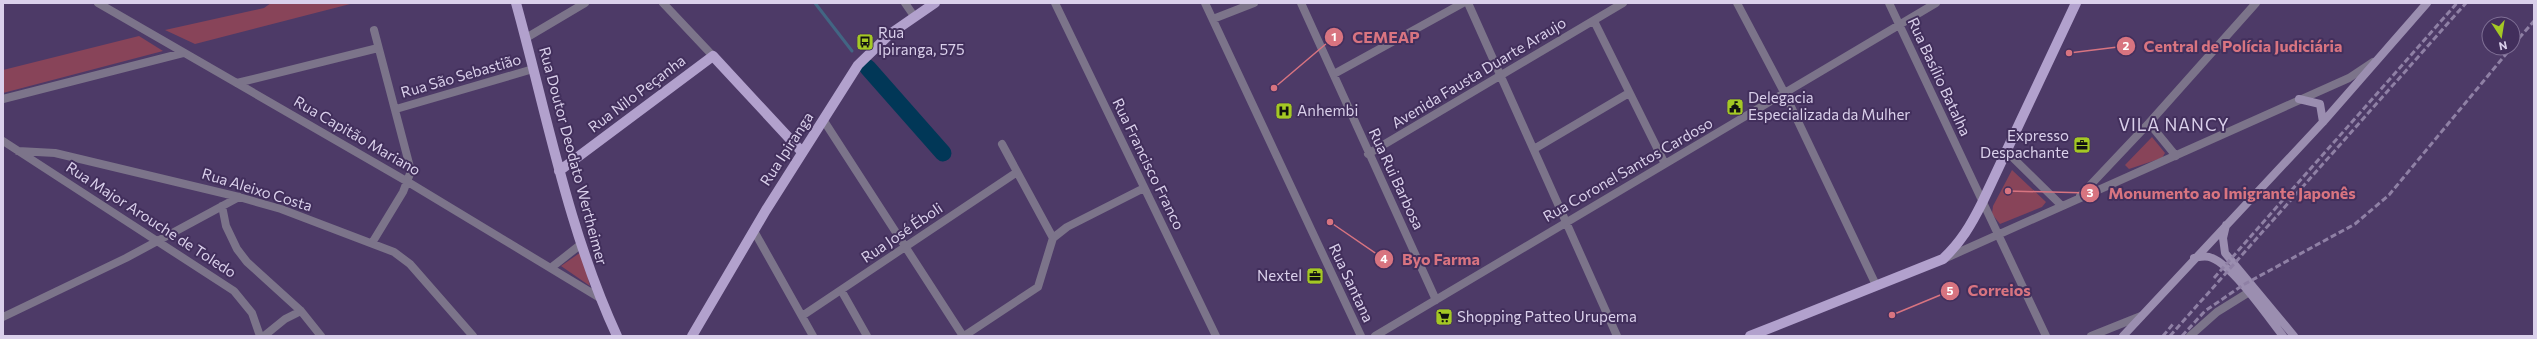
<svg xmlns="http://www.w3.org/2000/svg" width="2537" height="339" viewBox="0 0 2537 339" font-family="Commissioner,sans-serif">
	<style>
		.green { fill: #884459 }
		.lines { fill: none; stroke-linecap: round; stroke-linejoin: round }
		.stream { stroke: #426583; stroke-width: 3 }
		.river { stroke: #013757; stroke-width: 17 }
		.minor { stroke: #7c748a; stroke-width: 8 }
		.secondary { stroke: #9b8eb0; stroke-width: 8 }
		.primary { stroke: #b2a1cd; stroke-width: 10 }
		.rail { stroke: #8f80a5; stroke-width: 3; stroke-dasharray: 6 3; stroke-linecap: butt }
		.labels { text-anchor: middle; stroke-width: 4; stroke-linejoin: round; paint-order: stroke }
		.poi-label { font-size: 15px; fill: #dad0eb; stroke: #422f5c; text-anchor: start }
		.street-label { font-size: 15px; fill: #dad0eb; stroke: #422f5c }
		.quarter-label { font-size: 17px; letter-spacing: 1px; fill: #dad0eb; stroke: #422f5c }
		.leader { fill: none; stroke: #d87480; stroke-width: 1.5 }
		.callout-dot { fill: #d87480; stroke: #422f5c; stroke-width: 1.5 }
		.mark-label { font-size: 12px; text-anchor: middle; font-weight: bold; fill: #fff }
		.callout-label { font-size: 16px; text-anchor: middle; font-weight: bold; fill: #d87480; stroke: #422f5c; stroke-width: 4; stroke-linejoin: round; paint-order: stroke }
	</style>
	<rect width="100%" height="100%" fill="#4d3a67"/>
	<!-- green -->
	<path class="green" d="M271,3H354L195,44L165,30L264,8Z
		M139,36L163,51L3,93V70Z
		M2152,137L2165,153L2162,158L2129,169L2125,165Z
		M2012,170L2046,202L2042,207L2000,224L1992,214L1993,206Z
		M581,252L590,286L561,266Z"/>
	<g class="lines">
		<!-- stream -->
		<path class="stream" d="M815,3L852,51"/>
		<!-- river -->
		<path class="river" d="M868,68L943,153"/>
		<!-- minor -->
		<path class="minor" d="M98,3L408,182L600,298
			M663,3L713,56
			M905,3L914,16
			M1055,3L1216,336
			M1205,3L1361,336
			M1301,3L1436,300
			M1468,3L1617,336
			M1737,3L1784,92L1876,285
			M1889,3L2046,336
			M1213,19L1254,3
			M1594,21L1665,164
			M526,38L585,3
			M1334,74L1463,3
			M237,83L378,48
			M3,99L183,53
			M396,109L533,69
			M824,121L963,336
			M2149,123L2176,156
			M3,141L234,291L252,313L260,336
			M1002,144L1053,238
			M1534,149L1629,93
			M18,151L55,153L239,197L281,209L394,252L410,264L473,336
			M2006,151L2062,206
			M1368,154L1623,3
			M2080,196L2149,123L2256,3
			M222,206L226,226L237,249L247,262L301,311L321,336
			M754,231L813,336
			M1053,238L1067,227L1144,188
			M372,243L403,192L411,171L374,30
			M1946,258L2349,78L2373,62
			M552,267L580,245
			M841,290L867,336
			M802,316L1017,172
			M3,317L126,258L239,197
			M264,336L285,319L301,311
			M964,336L1038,287L1053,238
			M1375,336L1936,3
			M2091,336L2141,316
			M2190,336L2217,312L2254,289"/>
		<!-- secondary -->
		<path class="secondary" d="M2299,99L2320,104L2323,122
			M2226,225L2223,238L2225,253L2294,336
			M2194,258C2200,257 2206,255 2212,258C2233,266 2268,317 2283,336
			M2123,336L2323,122L2427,3"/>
		<!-- primary -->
		<path class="primary" d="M516,3C547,115 568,230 617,336
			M559,171L713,56L802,152
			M692,336L766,210L858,65L890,34L935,3
			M1750,336L1943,259C1961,242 1971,225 1982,203L2076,3"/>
		<!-- rail -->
		<path class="rail" d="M2513,45L2534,21
			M2214,278L2457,3
			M2163,336L2173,324
			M2170,336L2466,3
			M2182,336L2205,311L2243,285L2355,224L2389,195L2511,48"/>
	</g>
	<!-- icons -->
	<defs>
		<g id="bus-square" transform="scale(0.9)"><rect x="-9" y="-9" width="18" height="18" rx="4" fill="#a4c824" stroke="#422f5c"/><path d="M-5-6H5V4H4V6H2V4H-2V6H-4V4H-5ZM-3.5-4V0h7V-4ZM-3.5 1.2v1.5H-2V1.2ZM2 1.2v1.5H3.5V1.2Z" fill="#111"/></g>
		<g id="civic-square" transform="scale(0.9)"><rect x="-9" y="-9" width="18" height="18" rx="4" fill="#a4c824" stroke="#422f5c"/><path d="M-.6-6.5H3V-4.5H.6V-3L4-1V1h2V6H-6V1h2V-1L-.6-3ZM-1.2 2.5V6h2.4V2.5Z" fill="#111"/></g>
		<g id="hospital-square" transform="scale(0.9)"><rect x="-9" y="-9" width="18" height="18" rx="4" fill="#a4c824" stroke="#422f5c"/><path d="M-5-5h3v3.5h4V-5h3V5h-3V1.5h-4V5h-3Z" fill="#111"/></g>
		<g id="office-square" transform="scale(0.9)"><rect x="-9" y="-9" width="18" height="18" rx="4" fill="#a4c824" stroke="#422f5c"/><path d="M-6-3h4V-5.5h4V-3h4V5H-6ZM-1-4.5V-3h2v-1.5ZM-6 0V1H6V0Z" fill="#111"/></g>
		<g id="supermarket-square" transform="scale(0.9)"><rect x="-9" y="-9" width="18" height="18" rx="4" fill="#a4c824" stroke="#422f5c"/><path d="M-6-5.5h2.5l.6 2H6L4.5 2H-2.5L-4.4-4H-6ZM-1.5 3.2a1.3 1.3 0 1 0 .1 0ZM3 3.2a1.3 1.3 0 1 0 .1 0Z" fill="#111"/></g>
	</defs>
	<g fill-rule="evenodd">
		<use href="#bus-square" x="865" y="42"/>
		<use href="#civic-square" x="1735" y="107"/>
		<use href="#hospital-square" x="1284" y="111"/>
		<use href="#office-square" x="2082" y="145"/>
		<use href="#office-square" x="1315" y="276"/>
		<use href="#supermarket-square" x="1444" y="317"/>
	</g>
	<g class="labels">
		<!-- poi labels -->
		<g class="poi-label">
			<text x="878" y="38">Rua<tspan x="878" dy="17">Ipiranga, 575</tspan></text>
			<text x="1748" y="103">Delegacia<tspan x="1748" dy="17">Especializada da Mulher</tspan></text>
			<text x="1297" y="116">Anhembi</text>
			<text x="2069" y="141" text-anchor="end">Expresso<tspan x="2069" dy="17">Despachante</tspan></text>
			<text x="1302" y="281" text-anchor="end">Nextel</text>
			<text x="1457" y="322">Shopping Patteo Urupema</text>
		</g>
		<!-- street labels -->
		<g class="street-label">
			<text transform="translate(1479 73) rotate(-31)" y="5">Avenida Fausta Duarte Araujo</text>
			<text transform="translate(461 76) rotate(-16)" y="5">Rua São Sebastião</text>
			<text transform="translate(1939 77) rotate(65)" y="5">Rua Basílio Batalha</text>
			<text transform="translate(637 94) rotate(-37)" y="5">Rua Nilo Peçanha</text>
			<text transform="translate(357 136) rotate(30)" y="5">Rua Capitão Mariano</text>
			<text transform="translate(787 149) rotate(-57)" y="5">Rua Ipiranga</text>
			<text transform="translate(573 156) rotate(75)" y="5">Rua Doutor Deodato Wertheimer</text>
			<text transform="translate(1148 164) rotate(64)" y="5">Rua Francisco Franco</text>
			<text transform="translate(1628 170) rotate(-30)" y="5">Rua Coronel Santos Cardoso</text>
			<text transform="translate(1396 179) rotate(65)" y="5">Rua Rui Barbosa</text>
			<text transform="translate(257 190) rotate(17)" y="5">Rua Aleixo Costa</text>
			<text transform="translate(151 220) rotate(33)" y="5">Rua Major Arouche de Toledo</text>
			<text transform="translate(902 233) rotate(-34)" y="5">Rua José Éboli</text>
			<text transform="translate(1351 283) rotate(65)" y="5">Rua Santana</text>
		</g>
		<!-- quarter labels -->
		<g class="quarter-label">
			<text x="2174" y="131">VILA NANCY</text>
		</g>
	</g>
	<!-- callouts -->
	<path class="leader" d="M1274 88L1334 37M2069 53L2126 46M2008 191L2090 193M1330 222L1384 259M1892 315L1950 291"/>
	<g class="callout-dot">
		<circle cx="1274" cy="88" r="4"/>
		<circle cx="2069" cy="53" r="4"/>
		<circle cx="2008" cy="191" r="4"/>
		<circle cx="1330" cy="222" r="4"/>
		<circle cx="1892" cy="315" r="4"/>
		<circle cx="1334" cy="37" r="10"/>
		<circle cx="2126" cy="46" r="10"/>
		<circle cx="2090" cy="193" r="10"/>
		<circle cx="1384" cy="259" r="10"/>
		<circle cx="1950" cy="291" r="10"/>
	</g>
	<g class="mark-label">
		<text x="1334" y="41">1</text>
		<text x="2126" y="50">2</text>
		<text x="2090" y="197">3</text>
		<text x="1384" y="263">4</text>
		<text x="1950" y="295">5</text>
	</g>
	<g class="callout-label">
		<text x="1386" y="43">CEMEAP</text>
		<text x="2243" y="52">Central de Polícia Judiciária</text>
		<text x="2232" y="199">Monumento ao Imigrante Japonês</text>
		<text x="1441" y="265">Byo Farma</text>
		<text x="1999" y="296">Correios</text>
	</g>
	<!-- border -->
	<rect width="2537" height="339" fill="none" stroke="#dad0eb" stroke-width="8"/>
	<!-- north arrow -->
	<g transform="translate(2501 36) rotate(168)"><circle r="19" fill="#422f5c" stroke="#7f6f95"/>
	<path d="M0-3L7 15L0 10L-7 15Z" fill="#a4c824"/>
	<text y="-6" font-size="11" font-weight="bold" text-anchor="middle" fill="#dad0eb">N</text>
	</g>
</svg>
